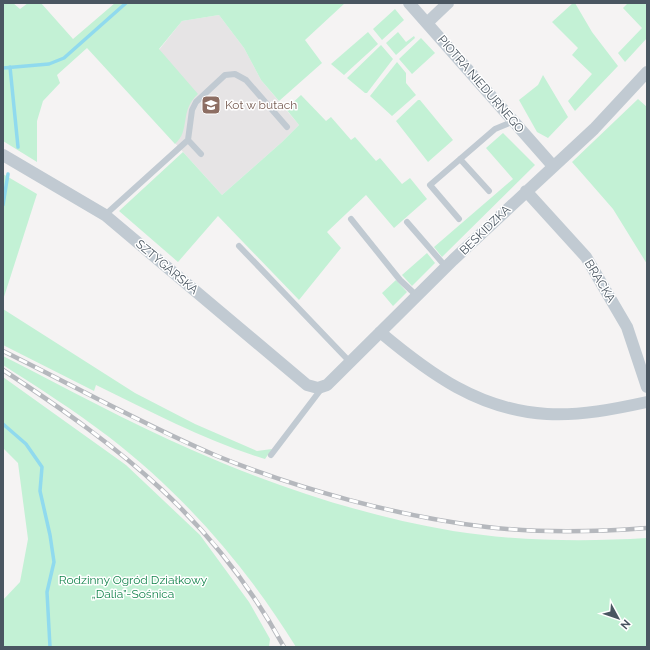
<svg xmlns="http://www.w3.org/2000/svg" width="650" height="650" viewBox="0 0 650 650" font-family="Raleway,sans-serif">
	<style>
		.education { fill: #e6e4e5 }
		.green { fill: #c3f1d5 }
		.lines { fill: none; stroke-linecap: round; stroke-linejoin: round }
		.stream { stroke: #90daee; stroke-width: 3.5 }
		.service { stroke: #c1cad2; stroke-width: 6 }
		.minor { stroke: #c1cad2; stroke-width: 12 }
		.rail-casing { stroke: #b5b8bd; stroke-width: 4.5 }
		.rail { stroke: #fff; stroke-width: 3; stroke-dasharray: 9; stroke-linecap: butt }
		.labels { text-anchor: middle; stroke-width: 3; stroke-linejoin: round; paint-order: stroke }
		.street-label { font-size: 12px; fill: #4a5661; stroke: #fff }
		.education-label { font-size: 12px; fill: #785e54; stroke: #fff; text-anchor: start }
		.park-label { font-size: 12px; fill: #17864f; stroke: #fff }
	</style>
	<rect width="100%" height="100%" fill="#f5f3f3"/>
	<!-- education -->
	<path class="education" d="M219,15L244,48L261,80L299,125L282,142L222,195L127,90L182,21Z"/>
	<!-- green -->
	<path class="green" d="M3,3H13L20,9L28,3H41L73,39L115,3H345L305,40L322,63L279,101L261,80L244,48L219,15L182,21L159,49L198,94C179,111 191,130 175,144L87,48L57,75L60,83L43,101L37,121V162L3,141Z
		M573,3H575L592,32L618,66L575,111L568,101L592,74L572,55L578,48L552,22Z
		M625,3H647V38L625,62L618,53L642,28L623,8L627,4Z
		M395,9L404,20L382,40L373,29Z
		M368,32L378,44L344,75L331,64Z
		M398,32L406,42L414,36L415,38L396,55L386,43Z
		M421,38L435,53L412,74L399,59Z
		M381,45L393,59L367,93H365L347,78Z
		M397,62L406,73V83L416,95L392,116L370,96Z
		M543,75L568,117L548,138L537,132L519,100L538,85Z
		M301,95L326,121L331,117L351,140L355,137L376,161L380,158L402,184L410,178L427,199L394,228L366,195L327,232L341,248L299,300L218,216L178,262L119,211L183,152L222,195L282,142L299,125L286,109Z
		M638,99L647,107V264L613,209L572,162Z
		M418,100H420L453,140L428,162L396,121Z
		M503,133L535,165L442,257L434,247L513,179L486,148Z
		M3,174L37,194L3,300Z
		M427,253L435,263L412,286L402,275Z
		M396,280L407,292L393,306L382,293Z
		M3,309L135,393L195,424L257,451L272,449L265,459C206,441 152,412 96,385L94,391L3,345Z
		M3,356C66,388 128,422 192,450C274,486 364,516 453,531C516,541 583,542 647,538V647H296C246,566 184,495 109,437C75,411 39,388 3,365Z
		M3,377L126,465L200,535L249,602L270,639L269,647H3V600L20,582L28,539L18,463L3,448Z"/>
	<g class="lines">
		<!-- stream -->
		<path class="stream" d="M10,67L18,147
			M3,68L49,64L64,58L126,3
			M3,205L8,174
			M3,424L26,444L42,467L40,491L50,535L54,562L47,592L50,647"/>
		<!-- service -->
		<path class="service" d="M188,140L201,154
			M460,159L489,191
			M105,215L188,140L192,110L196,102L225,75L235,74L246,80L287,127
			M351,219L400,280L417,296
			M459,219L430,185L495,129L514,121
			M407,222L446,267
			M239,246L350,362
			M271,455L322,388"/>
		<!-- minor -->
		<path class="minor" d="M409,3L553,166
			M427,23L448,3
			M3,155L105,215L307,385L318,388L327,385L453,260L594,129L647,72
			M526,191L586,257L627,327L647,387
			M380,332C430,374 479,410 547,414C580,416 615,409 647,402"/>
		<!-- rail casing -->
		<g class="rail-casing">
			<path id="rail" d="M3,351C74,386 144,425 217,456C298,489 400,517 487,527C540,533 594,532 647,528
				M3,370C122,448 214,519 284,647"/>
		</g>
		<!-- rail -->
		<use href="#rail" class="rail"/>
	</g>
	<!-- icons -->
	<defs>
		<g id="school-square" transform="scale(1)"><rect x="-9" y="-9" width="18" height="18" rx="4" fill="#8d6e63" stroke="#fff"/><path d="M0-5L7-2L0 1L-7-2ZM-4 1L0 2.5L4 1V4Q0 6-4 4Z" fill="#fff"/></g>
	</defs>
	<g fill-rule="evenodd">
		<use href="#school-square" x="211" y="105"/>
	</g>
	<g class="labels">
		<!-- street labels -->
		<g class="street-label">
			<text transform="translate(481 84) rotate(49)" y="4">PIOTRA NIEDURNEGO</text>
			<text transform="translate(485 230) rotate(-44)" y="4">BESKIDZKA</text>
			<text transform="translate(167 267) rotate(40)" y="4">SZTYGARSKA</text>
			<text transform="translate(600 281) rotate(59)" y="4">BRACKA</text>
		</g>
		<!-- education labels -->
		<g class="education-label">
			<text x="225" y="109">Kot w butach</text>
		</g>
		<!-- park labels -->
		<g class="park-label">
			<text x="133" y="584">Rodzinny Ogród Działkowy<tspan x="133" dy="14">„Dalia”-Sośnica</tspan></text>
		</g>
	</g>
	<!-- border -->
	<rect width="650" height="650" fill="none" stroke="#4a5661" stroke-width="8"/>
	<!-- north arrow -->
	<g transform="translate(618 618) rotate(130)" stroke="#ffffff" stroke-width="3" paint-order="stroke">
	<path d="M0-3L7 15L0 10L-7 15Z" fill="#4a5661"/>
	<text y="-6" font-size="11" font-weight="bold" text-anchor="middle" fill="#4a5661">N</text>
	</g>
</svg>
